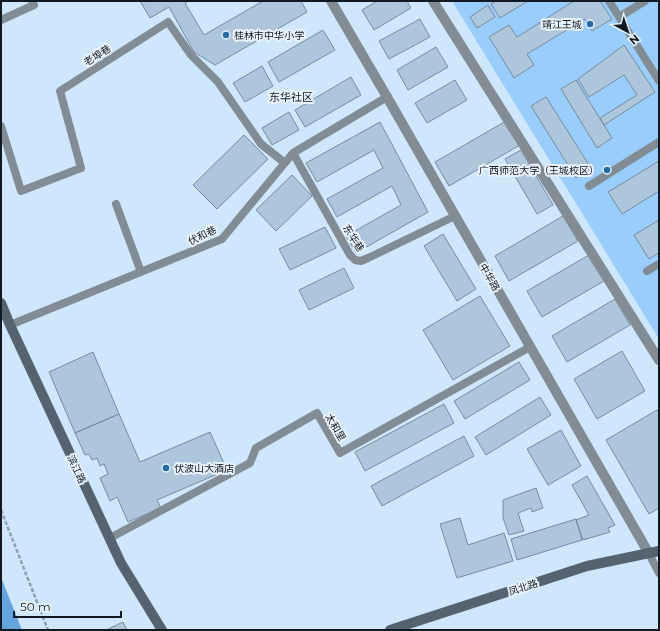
<svg xmlns="http://www.w3.org/2000/svg" width="660" height="631" viewBox="0 0 660 631" font-family="Montserrat,'Noto Sans SC',sans-serif">
	<style>
		.green { fill: #99cdfb }
		.water { fill: #64a5dd }
		.building { fill: #aec6db; stroke: #758ba0 }
		.lines { fill: none; stroke-linecap: round; stroke-linejoin: round }
		.path { stroke: #8ea0b2; stroke-width: 2.5; stroke-dasharray: 4 2; stroke-linecap: butt }
		.service { stroke: #828c95; stroke-width: 8 }
		.pedestrian { stroke: #828c95; stroke-width: 10 }
		.minor { stroke: #828c95; stroke-width: 10 }
		.secondary { stroke: #556370; stroke-width: 10 }
		.poi-dot { fill: #266ba0; stroke: #e8f2fb; stroke-width: 1.5 }
		.labels { text-anchor: middle; stroke-width: 4; stroke-linejoin: round; paint-order: stroke }
		.poi-label { font-size: 10px; fill: #111a22; stroke: #e8f2fb; text-anchor: end }
		.street-label { font-size: 10px; fill: #111a22; stroke: #e8f2fb }
		.neighbourhood-label { font-size: 11px; fill: #111a22; stroke: #e8f2fb }
	</style>
	<rect width="100%" height="100%" fill="#cfe7fd"/>
	<!-- green -->
	<path class="green" d="M452,1H659V339Z"/>
	<!-- water -->
	<path class="water" d="M1,577L22,630H1Z"/>
	<!-- building -->
	<path class="building" d="M140,1H189L185,3L204,35L263,1H301L307,12L215,65L194,52L169,7L150,18Z
		M377,1H407L411,8L374,30L362,10Z
		M496,1H528L500,18L491,4Z
		M574,1H600L612,19L592,31L585,19L527,54L534,65L514,78L489,37L509,25L517,37Z
		M488,5L495,17L477,28L470,17Z
		M420,19L430,37L389,59L379,41Z
		M323,30L335,50L279,82L268,62Z
		M624,45L655,92L604,125L600,118L637,95L624,75L589,97L578,79Z
		M436,47L448,67L408,90L397,70Z
		M262,66L273,86L245,102L233,83Z
		M351,77L361,95L305,127L295,110Z
		M455,80L467,100L427,123L415,103Z
		M576,80L612,138L597,148L561,89Z
		M546,97L591,168L576,178L531,106Z
		M289,112L299,130L272,145L262,128Z
		M506,121L520,145L449,186L435,162Z
		M380,122L428,212L356,253L346,236L401,205L392,186L337,217L327,199L383,168L374,150L317,182L306,163Z
		M244,135L268,159L217,209L193,185Z
		M521,150L553,205L537,214L505,159Z
		M659,161V191L622,214L608,192Z
		M292,175L312,196L276,231L256,210Z
		M563,216L578,241L509,281L495,256Z
		M659,220V253L649,259L634,235Z
		M325,227L336,248L290,270L279,249Z
		M443,234L476,289L457,301L424,246Z
		M589,255L604,281L542,317L527,291Z
		M344,268L354,288L309,310L299,290Z
		M480,296L510,346L453,380L423,330Z
		M615,299L630,325L567,362L552,336Z
		M622,351L645,391L597,419L574,379Z
		M93,352L119,414L75,433L49,372Z
		M519,362L530,380L465,419L454,401Z
		M540,397L551,415L486,455L475,437Z
		M444,404L454,423L365,471L355,452Z
		M657,410L659,413V508L649,514L606,440Z
		M119,414L140,462L210,432L227,470L157,500L161,508L128,522L117,497L110,501L100,478L108,474L104,464L100,466L97,458L92,460L89,454L85,455L75,433Z
		M561,430L581,466L548,485L527,449Z
		M464,436L474,456L382,506L371,486Z
		M587,476L615,525L608,528L610,532L583,540L576,520L589,515L572,485Z
		M536,488L543,508L532,512L531,508L518,513L524,531L509,535L503,518V500Z
		M460,518L468,545L504,533L513,561L457,578L440,524Z
		M576,519L582,540L517,560L511,539Z
		M123,622L127,630H106Z"/>
	<g class="lines">
		<!-- path -->
		<path class="path" d="M1,510L48,630"/>
		<!-- service -->
		<path class="service" d="M609,1L659,81
			M619,17L645,1
			M1,20L34,5L32,1
			M1,126L21,191L81,168L60,91L168,22L191,55L218,82L261,144L285,163
			M293,153L350,255L355,260L361,261L368,258L455,216
			M589,186L659,142
			M116,204L141,272
			M647,271L659,264
			M10,325L222,239L293,153L387,97
			M110,538L250,463L256,448L317,413L340,453L530,347
			M648,552L659,573"/>
		<!-- pedestrian -->
		<path class="pedestrian" d="M331,1L387,97
			M433,1L659,360"/>
		<!-- minor -->
		<path class="minor" d="M387,97L648,552"/>
		<!-- secondary -->
		<path class="secondary" d="M1,303L10,325L121,563L162,630
			M390,630L587,566L659,551"/>
	</g>
	<!-- markers -->
	<g class="poi-dot">
		<circle cx="590" cy="24" r="4"/>
		<circle cx="226" cy="35" r="4"/>
		<circle cx="607" cy="170" r="4"/>
		<circle cx="166" cy="468" r="4"/>
	</g>
	<g class="labels">
		<!-- poi labels -->
		<g class="poi-label">
			<text x="582" y="28">靖江王城</text>
			<text x="234" y="39" text-anchor="start">桂林市中华小学</text>
			<text x="599" y="174">广西师范大学（王城校区）</text>
			<text x="174" y="472" text-anchor="start">伏波山大酒店</text>
		</g>
		<!-- street labels -->
		<g class="street-label">
			<text transform="translate(97 55) rotate(-32)" y="4">老埠巷</text>
			<text transform="translate(202 235) rotate(-26)" y="4">伏和巷</text>
			<text transform="translate(354 238) rotate(57)" y="4">东华巷</text>
			<text transform="translate(490 277) rotate(60)" y="4">中华路</text>
			<text transform="translate(336 427) rotate(60)" y="4">太和里</text>
			<text transform="translate(77 469) rotate(65)" y="4">滨江路</text>
			<text transform="translate(523 587) rotate(-18)" y="4">凤北路</text>
		</g>
		<!-- neighbourhood labels -->
		<g class="neighbourhood-label">
			<text x="291" y="101">东华社区</text>
		</g>
	</g>
	<!-- border -->
	<rect width="660" height="631" fill="none" stroke="#111a22" stroke-width="4"/>
	<!-- north arrow -->
	<g transform="translate(628 32) rotate(140)" stroke="#e8f2fb" stroke-width="3" paint-order="stroke">
	<path d="M0-3L7 15L0 10L-7 15Z" fill="#111a22"/>
	<text y="-6" font-size="11" font-weight="bold" text-anchor="middle" fill="#111a22">N</text>
	</g>
	<!-- scale -->
	<path d="M14 611v6h107v-6" fill="none" stroke="#111a22" stroke-width="2"/>
	<text x="20" y="611" font-size="12" fill="#111a22" stroke="#e8f2fb" stroke-width="3" paint-order="stroke">50 m</text>
</svg>
